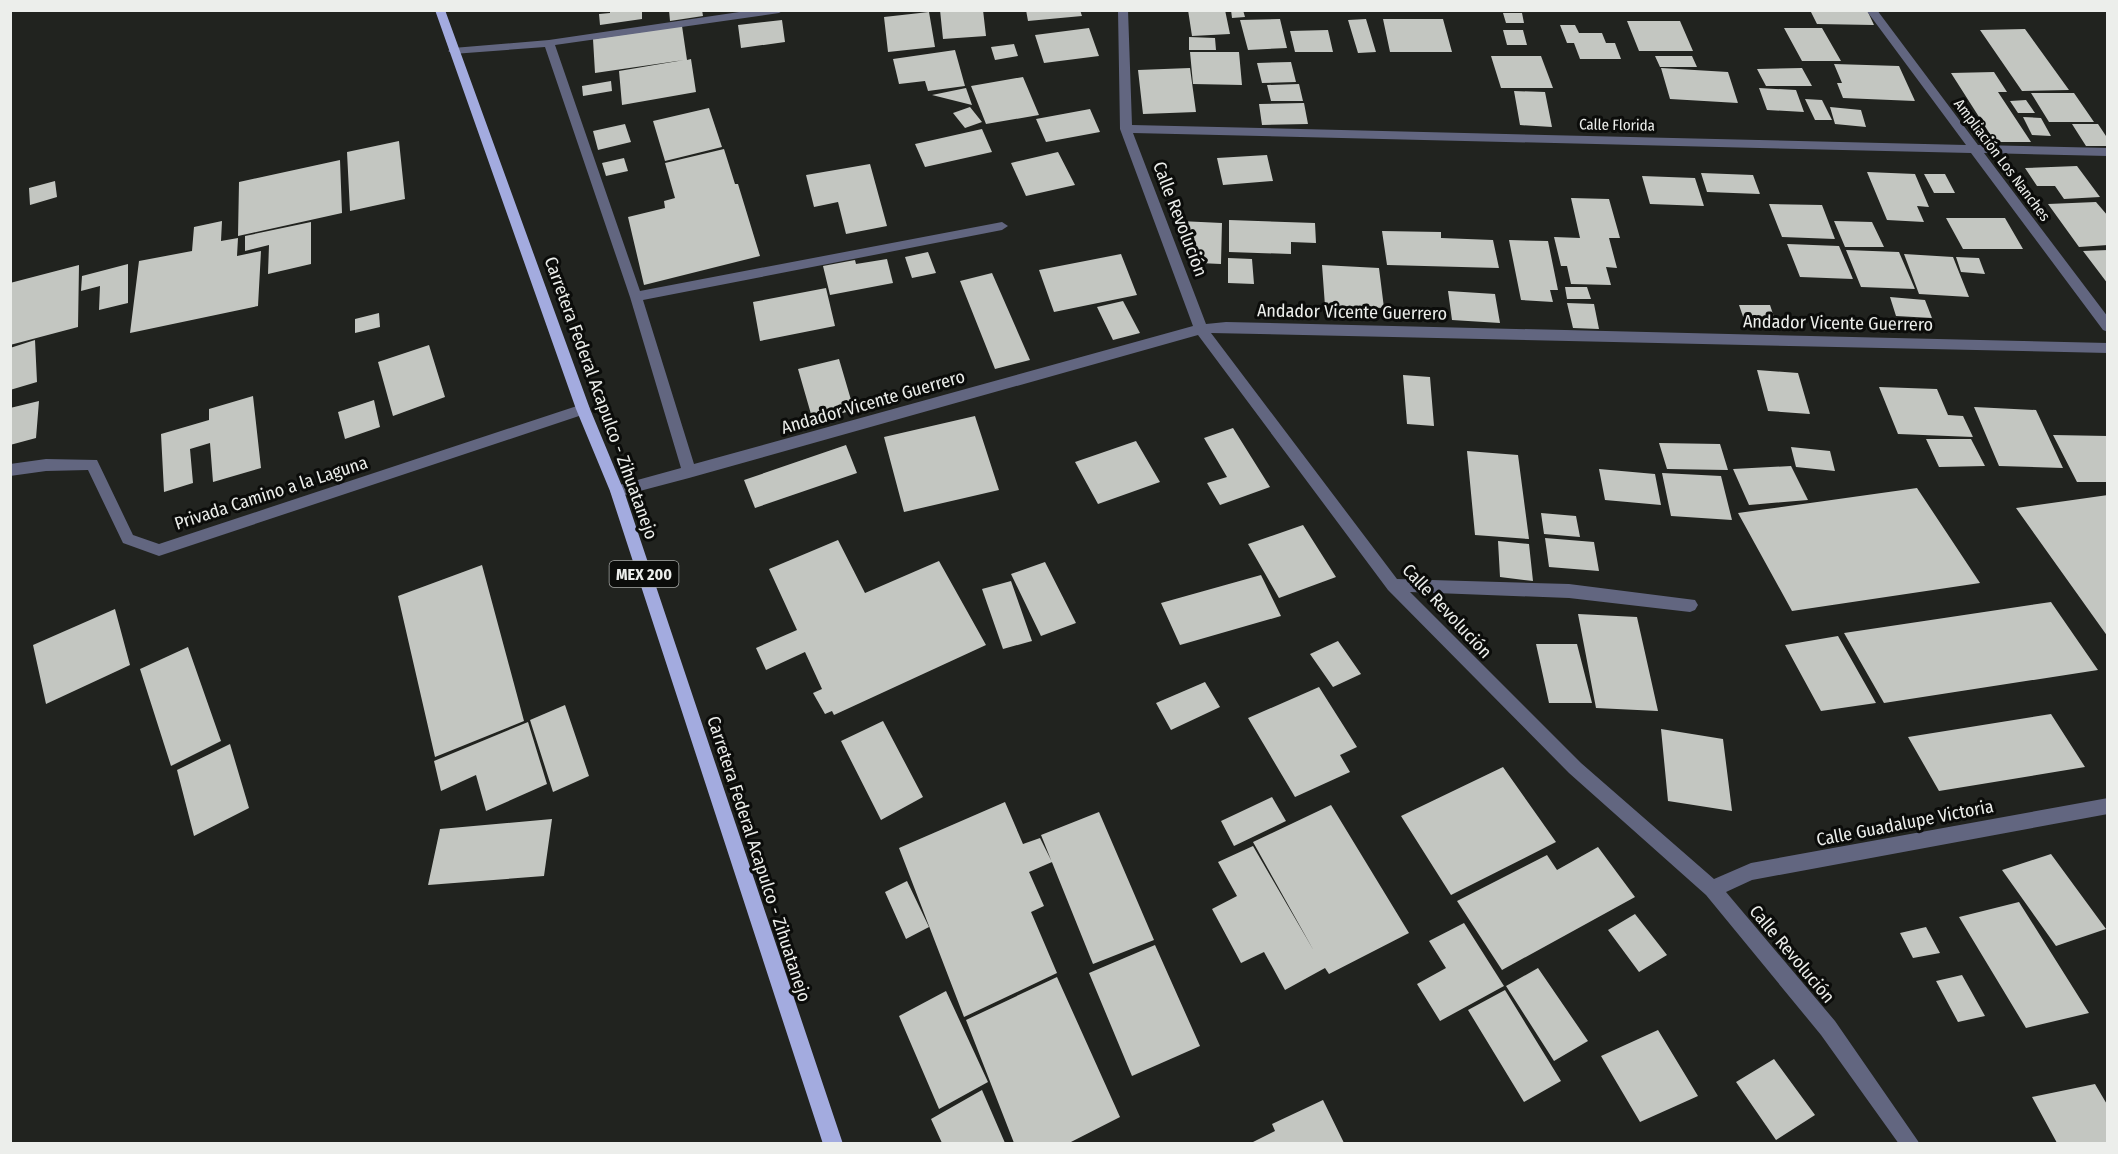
<svg xmlns="http://www.w3.org/2000/svg" width="2118" height="1154" viewBox="0 0 2118 1154" font-family="'Fira Sans Condensed',sans-serif">
	<style>
		.building { fill: #c3c6c1 }
		.lines { fill: none; stroke-linecap: round; stroke-linejoin: round }
		.minor { fill: #626680; fill-rule: evenodd }
		.major { fill: #a3abdf; fill-rule: evenodd }
		.labels { text-anchor: middle; stroke-width: 6; stroke-linejoin: round; paint-order: stroke }
		.far-street-label { font-size: 15px; fill: #eceeeb; stroke: #0b0c0a }
		.shield { fill: #0b0c0a; stroke: #a8aaa8; stroke-width: 1.5 }
		.shield-label { font-size: 16px; font-weight: bold; fill: #eceeeb }
		.street-label { font-size: 18px; fill: #eceeeb; stroke: #0b0c0a }
	</style>
	<rect width="100%" height="100%" fill="#21231f"/>
	<!-- building -->
	<path class="building" d="M610,10H642V19L600,25L599,14L610,13Z
		M669,10H702L703,16L670,21Z
		M940,10H983L986,36L943,39Z
		M1026,10H1080L1082,16L1028,21Z
		M1188,10H1225L1230,34L1192,36Z
		M1231,10H1243L1245,17L1232,18Z
		M1810,10H1867L1874,25L1817,24Z
		M929,12L935,47L888,52L884,17Z
		M1503,13H1522L1524,23H1506Z
		M1280,19L1287,48L1248,50L1240,20Z
		M1366,19L1376,52L1358,53L1348,20Z
		M1383,19H1443L1452,52H1390Z
		M782,20L785,42L741,48L738,25Z
		M1627,21H1680L1693,51H1639Z
		M1560,25H1575L1579,33H1602L1606,43H1615L1621,59H1580L1574,43H1567Z
		M682,26L687,60L691,59L696,92L622,105L619,71L684,60L595,73L593,39Z
		M1089,28L1099,56L1044,63L1035,35Z
		M1784,28H1822L1841,61H1802Z
		M2025,29L2069,90L2022,91L1980,30Z
		M1328,30L1333,52H1295L1290,31Z
		M1503,30H1523L1527,45H1507Z
		M1189,37L1215,38L1216,50H1189Z
		M1014,44L1018,56L995,60L991,47Z
		M955,50L965,86L928,91L925,81L899,84L893,59Z
		M1190,52H1239L1242,85L1193,84Z
		M1491,56H1541L1553,88H1501Z
		M1655,56H1692L1697,67H1660Z
		M1291,62L1296,82L1262,83L1257,63Z
		M1834,64L1899,66L1915,101L1843,98L1837,83H1842Z
		M1190,68L1196,112L1143,114L1138,70Z
		M1661,68L1728,72L1738,103L1670,99Z
		M1802,68L1812,86H1766L1757,69Z
		M1994,72L2007,92H1998L2031,142H1995L1951,73Z
		M1023,77L1039,115L986,124L971,86Z
		M611,81L612,91L583,96L582,86Z
		M1299,84L1303,101H1271L1267,85Z
		M966,88L972,105L932,95Z
		M1759,88L1796,90L1804,112L1767,110Z
		M1514,91L1545,92L1552,127L1520,125Z
		M2031,93H2074L2094,122H2049Z
		M1805,99L1822,100L1832,120H1815Z
		M2026,100L2035,113H2018L2010,101Z
		M1304,103L1308,124L1262,125L1259,104Z
		M970,107L982,122L965,128L953,113Z
		M1830,107L1861,110L1866,127L1835,124Z
		M709,108L722,147L665,161L653,121Z
		M1090,109L1100,132L1046,142L1036,119Z
		M2023,117L2041,118L2051,136L2032,135Z
		M625,124L631,142L598,150L593,131Z
		M2072,124H2098L2108,139V146H2086Z
		M982,129L992,152L925,167L915,144Z
		M399,141L405,199L350,211L347,152Z
		M724,149L735,184H738L760,256L644,285L628,217L665,208L664,201L675,198L665,163Z
		M1058,152L1075,185L1026,196L1011,163Z
		M1267,155L1273,181L1223,185L1217,158Z
		M624,158L628,171L606,176L602,163Z
		M340,160L342,213L238,236L239,182Z
		M870,164L887,226L846,234L838,202L814,207L806,175Z
		M2077,166L2100,197L2064,199L2055,186H2037L2025,168Z
		M1867,172L1915,174L1929,207L1917,206L1924,222L1887,220Z
		M1701,173L1753,175L1760,194L1707,192Z
		M1924,174H1945L1955,193H1934Z
		M1642,176L1695,178L1704,206L1650,204Z
		M55,181L57,197L30,205L29,188Z
		M1571,198L1609,199L1620,238H1609L1617,268L1606,267L1611,285L1571,284L1567,266H1561L1554,237L1580,238Z
		M2096,202L2108,216V245L2079,247L2048,204Z
		M1769,204L1822,205L1835,239L1782,237Z
		M1946,218H2005L2023,249H1963Z
		M1229,220L1315,223L1316,243L1291,242V254L1229,252Z
		M222,221L221,241L238,238L237,256L261,251L258,306L130,333L139,261L192,251L194,227Z
		M1180,221L1222,223L1221,264L1199,263Z
		M1834,221L1872,222L1884,247H1845Z
		M311,222V264L268,274L269,245L245,251V236Z
		M1382,231L1441,232V238L1493,240L1499,268L1387,265Z
		M1509,240L1548,241L1558,290H1550L1553,302L1521,300Z
		M1787,244L1839,246L1853,279L1800,277Z
		M1846,250L1899,252L1915,289L1861,287Z
		M2108,250V284L2083,251Z
		M928,252L936,273L912,278L905,257Z
		M1121,254L1137,295L1054,312L1039,270Z
		M1904,254L1953,257L1969,297L1919,294Z
		M1956,257L1979,258L1985,274L1961,272Z
		M1228,258L1252,259L1254,284L1228,283Z
		M887,259L893,283L830,295L823,266L855,260L856,264Z
		M128,264V303L99,310L100,286L81,291L82,276Z
		M79,265L78,327L10,345V283Z
		M1322,265L1379,268L1384,308L1325,306Z
		M992,273L1030,360L995,369L960,281Z
		M1565,287H1587L1591,299H1567Z
		M826,288L835,326L760,341L753,302Z
		M1448,291L1495,294L1500,323L1452,320Z
		M1890,297L1925,300L1932,318L1896,316Z
		M1123,301L1140,333L1113,340L1097,307Z
		M1567,303L1594,304L1599,329L1573,328Z
		M1739,305H1770L1778,329L1747,328Z
		M379,313L380,327L355,333V319Z
		M35,340L37,382L10,390V348Z
		M429,345L445,397L393,416L378,362Z
		M839,359L854,410L813,421L798,369Z
		M1757,370L1798,373L1810,414L1768,411Z
		M1403,375L1430,377L1434,426L1407,424Z
		M1879,387L1937,389L1948,415L1963,416L1973,437L1898,434Z
		M253,396L261,468L213,482L210,443L190,449L193,483L164,492L161,434L209,420V409Z
		M374,400L380,427L345,439L338,412Z
		M39,401L36,438L10,445V408Z
		M1974,407L2036,410L2063,468L1999,466Z
		M975,416L999,490L904,512L884,437Z
		M1233,428L1270,487L1220,505L1207,483L1227,477L1204,438Z
		M2053,435L2108,436V482H2077Z
		M1926,439H1971L1985,466L1939,467Z
		M1136,441L1160,482L1098,504L1075,462Z
		M1659,443L1720,444L1728,470L1667,469Z
		M846,445L857,473L755,508L744,480Z
		M1791,447L1830,451L1835,471L1796,467Z
		M1467,451L1518,455L1529,539L1475,535Z
		M1791,466L1808,500L1749,505L1733,469Z
		M1599,469L1655,474L1661,505L1605,500Z
		M1662,473L1721,476L1732,520L1671,516Z
		M1917,488L1980,583L1792,611L1738,513Z
		M2108,495V637L2016,508Z
		M1541,513L1576,516L1580,537L1544,534Z
		M1303,525L1336,577L1279,598L1248,544Z
		M1545,538L1594,542L1599,571L1549,567Z
		M838,540L865,593L939,561L986,645L834,715L832,711L825,714L813,693L822,689L805,652L766,670L756,648L797,630L769,569Z
		M1498,541L1529,544L1533,581L1500,577Z
		M1045,562L1076,623L1041,636L1011,574Z
		M482,565L524,721L435,757L398,596Z
		M1261,575L1281,616L1180,645L1161,603Z
		M1011,581L1032,641L1003,649L982,589Z
		M2051,602L2098,670L1884,703L1844,633Z
		M115,609L130,665L46,704L33,645Z
		M1578,614L1637,617L1658,711L1596,708Z
		M1838,636L1876,703L1821,711L1785,645Z
		M1338,641L1361,674L1333,687L1310,654Z
		M1536,644H1577L1592,703H1549Z
		M188,647L221,741L171,766L140,669Z
		M1205,682L1220,707L1171,730L1156,703Z
		M1319,687L1357,747L1340,755L1350,772L1295,797L1248,718Z
		M565,705L589,776L553,792L530,720Z
		M2051,714L2085,767L1939,791L1908,737Z
		M883,721L923,797L881,820L841,741Z
		M528,722L547,784L486,811L476,775L441,791L434,761Z
		M1661,729L1723,739L1732,811L1668,801Z
		M230,744L249,808L194,836L177,770Z
		M1503,767L1556,842L1451,895L1401,816Z
		M1272,797L1286,821L1234,846L1221,821Z
		M1005,802L1023,844L1040,838L1052,862L1029,872L1044,906L1031,912L1057,973L964,1017L899,848Z
		M1331,805L1409,933L1329,974L1325,968L1285,990L1264,952L1241,963L1212,909L1237,896L1218,862L1253,846L1314,951L1253,842Z
		M1099,812L1154,940L1093,964L1041,835Z
		M552,819L544,876L428,885L440,829Z
		M1598,847L1635,897L1502,970L1457,901L1547,855L1557,870Z
		M2051,854L2106,929L2056,946L2002,870Z
		M907,881L929,927L906,939L885,892Z
		M2019,902L2089,1013L2026,1028L1959,917Z
		M1635,914L1667,955L1639,972L1608,930Z
		M1464,923L1504,986L1440,1021L1417,984L1446,968L1429,941Z
		M1926,927L1940,953L1913,958L1900,933Z
		M1155,945L1200,1046L1132,1076L1089,973Z
		M1538,968L1588,1041L1554,1061L1506,986Z
		M1962,975L1985,1016L1958,1022L1936,981Z
		M1057,977L1120,1117L1069,1143H1014L966,1020Z
		M1505,990L1561,1081L1524,1102L1468,1010Z
		M946,991L988,1082L939,1109L899,1016Z
		M1658,1030L1698,1096L1640,1122L1601,1056Z
		M1774,1059L1815,1115L1776,1140L1736,1082Z
		M2095,1084L2108,1106V1143H2057L2032,1097Z
		M982,1090L1005,1143H942L931,1119Z
		M1323,1100L1344,1143H1251L1275,1131L1272,1124Z"/>
	<g class="lines">
		<!-- minor -->
		<path class="minor" d="M753,10H784L779,13L555,45L640,291L1002,222L1008,226L1002,230L643,300L694,464L1193,326L1120,129L1118,10H1128L1132,125L1966,145L1866,10H1877L1978,145L2108,148V156L1984,153L2108,317V332L2103,330L1971,153L1133,133L1206,324L1226,322L2108,343V353L1211,333L1397,579L1569,584L1695,600L1698,605L1695,610L1690,612L1569,598L1410,592L1581,763L1714,879L1751,863L2108,798V814L1752,880L1726,892L1835,1021L1920,1144H1899L1821,1035L1706,895L1569,773L1388,590L1198,335L689,478L617,497L612,495L610,491L612,487L681,468L630,297L545,47L453,54L448,51L453,48L549,40Z
			M583,404L588,405L590,409L588,413L159,556L123,543L88,470L46,471L10,476V464L46,459L97,460L133,535L159,544Z"/>
		<!-- major -->
		<path class="major" d="M435,10H445L590,409L624,491L843,1144H823L610,491L576,409Z"/>
	</g>
	<g class="labels">
		<!-- far-street labels -->
		<g class="far-street-label">
			<text transform="translate(1617 125) rotate(1)" y="5">Calle Florida</text>
			<text transform="translate(2002 160) rotate(53)" y="5">Ampliación Los Nanches</text>
		</g>
		<!-- shield labels -->
		<rect class="shield" x="609.5" y="561" width="69" height="26" rx="4.5"/>
		<g class="shield-label">
			<text x="644" y="580">MEX 200</text>
		</g>
		<!-- street labels -->
		<g class="street-label">
			<text transform="translate(1180 219) rotate(69)" y="6">Calle Revolución</text>
			<text transform="translate(1352 312) rotate(1)" y="6">Andador Vicente Guerrero</text>
			<text transform="translate(1838 323) rotate(1)" y="6">Andador Vicente Guerrero</text>
			<text transform="translate(601 398) rotate(70)" y="6">Carretera Federal Acapulco - Zihuatanejo</text>
			<text transform="translate(873 402) rotate(-16)" y="6">Andador Vicente Guerrero</text>
			<text transform="translate(271 493) rotate(-18)" y="6">Privada Camino a la Laguna</text>
			<text transform="translate(1447 611) rotate(47)" y="6">Calle Revolución</text>
			<text transform="translate(1905 823) rotate(-11)" y="6">Calle Guadalupe Victoria</text>
			<text transform="translate(759 859) rotate(72)" y="6">Carretera Federal Acapulco - Zihuatanejo</text>
			<text transform="translate(1792 954) rotate(50)" y="6">Calle Revolución</text>
		</g>
	</g>
	<!-- border -->
	<rect width="2118" height="1154" fill="none" stroke="#eceeeb" stroke-width="24"/>
</svg>
